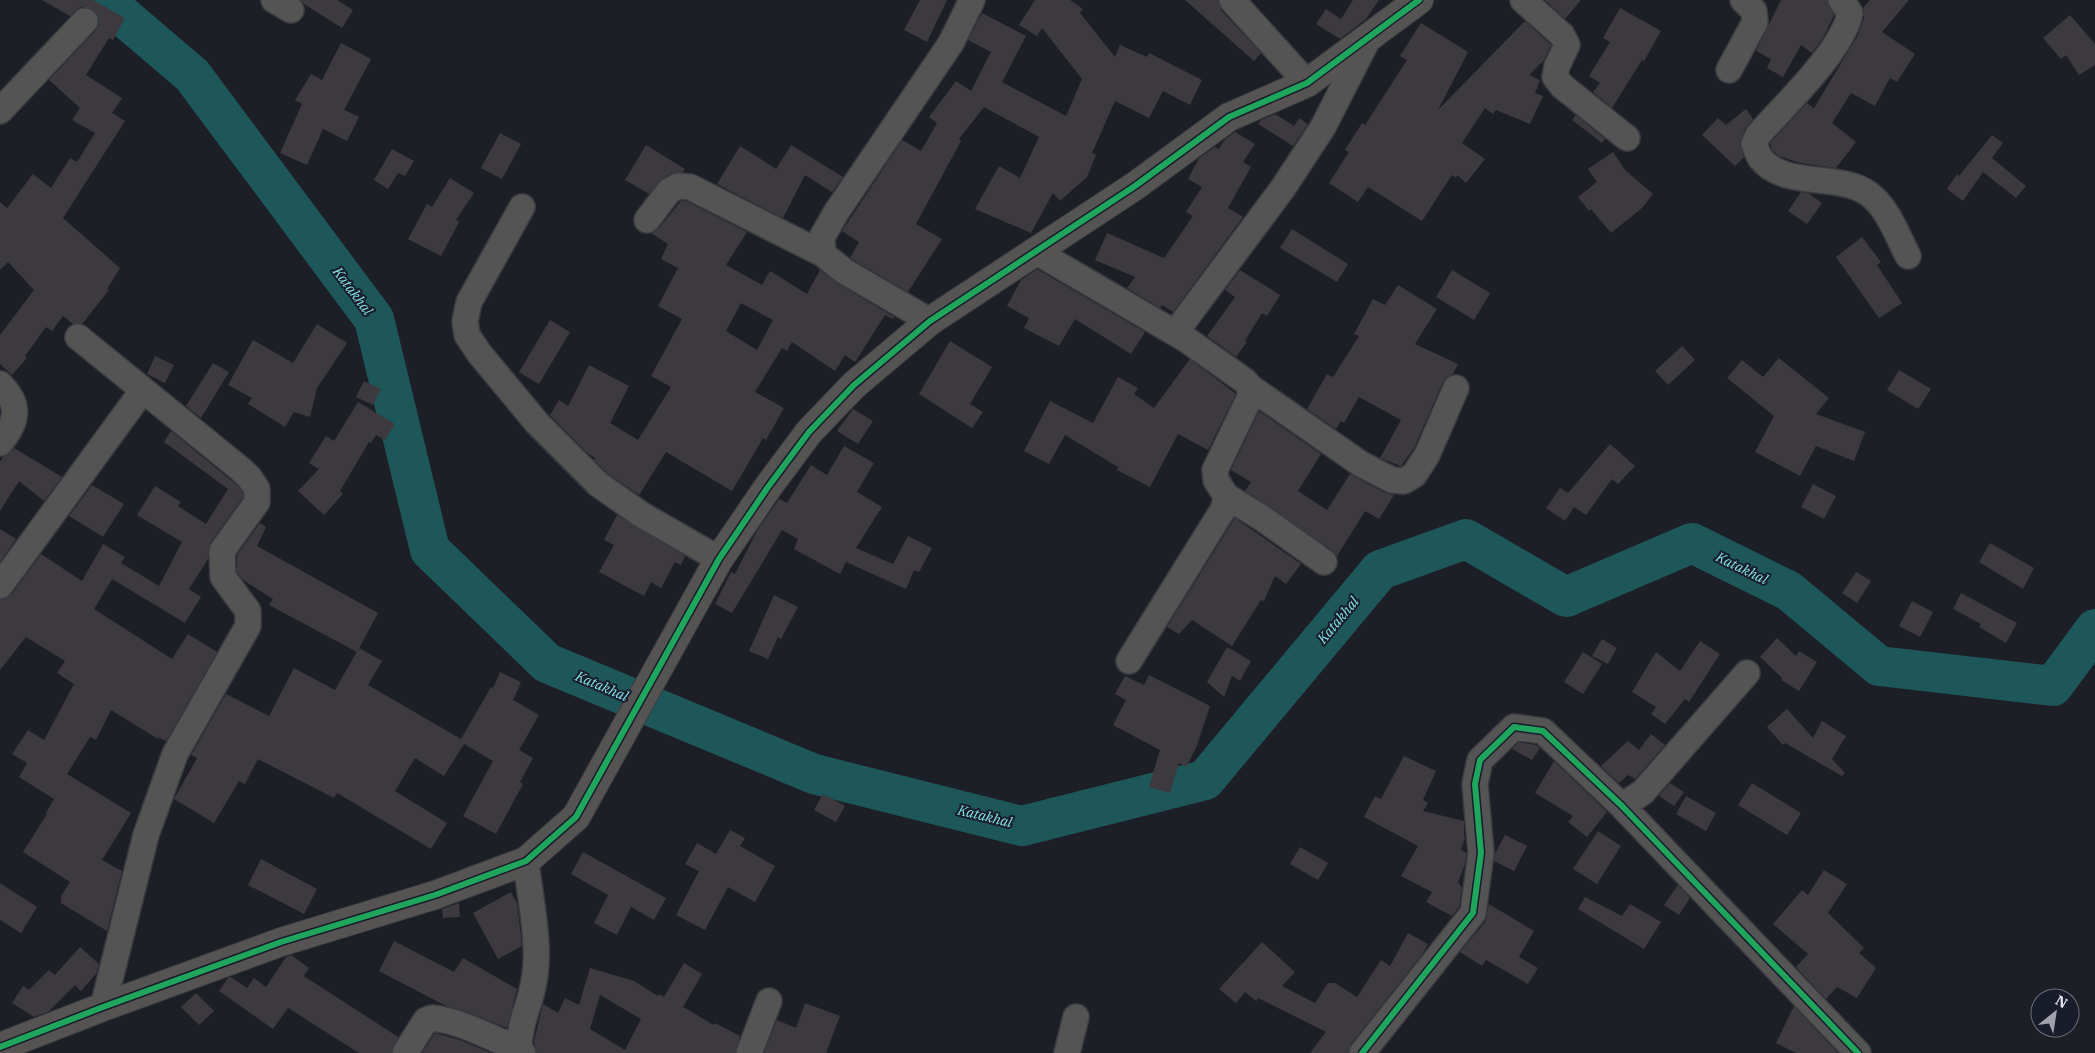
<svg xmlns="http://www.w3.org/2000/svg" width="2095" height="1053" viewBox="0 0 2095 1053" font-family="'IBM Plex Serif',serif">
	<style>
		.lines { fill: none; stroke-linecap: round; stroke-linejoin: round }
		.river { stroke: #1e575a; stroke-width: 40 }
		.building { fill: #3c3a3e; fill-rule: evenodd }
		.street-casing { stroke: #3a3c42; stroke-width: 28 }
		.secondary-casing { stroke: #3a3c42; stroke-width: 30 }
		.street { stroke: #545454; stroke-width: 25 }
		.secondary { stroke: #555453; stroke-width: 28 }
		.cycleway-casing { stroke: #191c2a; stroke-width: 9 }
		.cycleway { stroke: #20a55d; stroke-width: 6 }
		.labels { text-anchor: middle; stroke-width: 4; stroke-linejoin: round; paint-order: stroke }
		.water-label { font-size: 14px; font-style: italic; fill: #83e5e9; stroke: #191c2a }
	</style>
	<rect width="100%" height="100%" fill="#1d1f26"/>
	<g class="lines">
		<!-- river -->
		<path class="river" d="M104,0L192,75L374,319L430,550L547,663L814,774L1022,826L1205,780L1380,570L1466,539L1566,597L1692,543L1789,591L1879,666L2053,686L2095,629"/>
	</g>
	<!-- building -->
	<path class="building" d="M42,0H93L125,18L113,40L109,38L86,75L122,98L112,113L125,121L63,218L120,268L107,289L109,290L82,324H73L63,316L52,331L46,327L25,356L27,358L12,375L0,364V335L34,290L8,262L0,270V202L7,208L33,174L51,188L70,158L77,162L95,133L72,120L80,108L49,80L95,31L99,24V16L94,10L88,7H80L70,16Z
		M301,0H337L353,10L342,28L304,4Z
		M920,0H947L927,42L904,30Z
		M1035,0H1070L1083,9L1080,13L1115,57L1120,45L1147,57L1149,53L1202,80L1190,105L1163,91L1149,118L1115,101L1092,153L1096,155L1087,177L1060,201L1053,193L1031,233L975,209L999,166L1020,178L1039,137L984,107L959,139L961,141L916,224L942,239L908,292L850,258L859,242L842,231L902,140L921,151L937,123L929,117L956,81L971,91L991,52L968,40L982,13L1026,36L1002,82L1066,116L1082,79L1042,28L1037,36L1019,25Z
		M1185,0H1218L1221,10L1261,53L1254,61Z
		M1353,0H1379L1366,19L1340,39L1316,24L1326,9L1341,19Z
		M1545,0H1581L1565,19Z
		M1781,0H1827L1834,15L1824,36L1812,53L1801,45L1783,77L1767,68L1771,59L1756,51Z
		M1870,0H1909L1882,32L1915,54L1897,82L1890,78L1875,106L1851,93L1832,123L1856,142L1836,168L1800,163L1779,156L1772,150L1770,143L1807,103L1814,108L1858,35L1864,18L1863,8Z
		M1620,8L1661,31L1644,61L1642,60L1612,108L1593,92L1600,83L1589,76L1610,42L1603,38Z
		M2070,15L2095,44V65L2079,75L2066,55L2061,59L2043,38Z
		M1525,21L1551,45L1544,60L1529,75L1540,80L1535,93L1543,96L1530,124L1496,110L1493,114L1485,108L1462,143L1485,159L1466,183L1457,175L1456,178L1452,175L1422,221L1368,187L1358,202L1329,183L1349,152L1345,150L1362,123L1365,125L1407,60L1400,56L1421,23L1468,52L1438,110Z
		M341,43L371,59L344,110L359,117L347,141L323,129L307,165L280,153L302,104L295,100L311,74L322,80Z
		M1746,109L1753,119L1745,129L1741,139L1740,144L1744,157L1735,166L1702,135L1718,118L1726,125Z
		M1275,114L1294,126L1299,118L1308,124L1293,146L1258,124L1261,120Z
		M1576,115L1605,139L1602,143L1572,120Z
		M1235,132L1255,144L1243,162L1251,167L1228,208L1243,217L1173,312L1162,305L1160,308L1127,288L1135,277L1095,260L1107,233L1164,258L1193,216L1186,212L1202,187L1188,179L1199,158L1215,147L1219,149L1224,140Z
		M500,133L521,144L502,179L481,168Z
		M1992,135L2003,143L1992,158L2026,186L2016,198L1983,172L1963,201L1947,189L1957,174L1959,176Z
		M646,145L685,169L683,172L672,173L662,179L649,194L625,180Z
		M791,145L843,177L832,192L805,175L783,218L717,184L740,146L776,169Z
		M392,149L414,161L405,176L398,173L388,189L374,180Z
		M1613,152L1625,170L1653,194L1642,208L1611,233L1591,209L1589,211L1578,197L1597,182L1588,169Z
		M450,178L474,193L456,220L459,222L441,256L408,239L427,204L432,207Z
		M1801,192L1808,193L1822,203L1807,224L1788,211Z
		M681,201H686L747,232L726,265L762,285L770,271L807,294L820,270L837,283L894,317L893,319L885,315L855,362L845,355L835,371L792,342L787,351L782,348L755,392L784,408L766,440L763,438L732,491L666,452L639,495L607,473L594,460L595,458L586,452L550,415L559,400L568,406L589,365L629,386L610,423L638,440L671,387L651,376L682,319L658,306L678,268L661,259L668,244L651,233L658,229ZM741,303L773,320L757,350L726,331Z
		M1292,229L1348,264L1337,282L1280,248Z
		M1862,237L1881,262L1877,265L1902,303L1879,318L1836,257Z
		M1037,269L1145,332L1131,354L1075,319L1059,346L1024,328L1029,318L1007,306L1021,280Z
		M1240,270L1280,295L1267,316L1262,313L1245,341L1247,342L1236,357L1207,336L1235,297L1225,290Z
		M1452,270L1490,293L1474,320L1436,297Z
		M1398,285L1437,309L1415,344L1458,364L1453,374L1447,377L1443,382L1414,448L1401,466L1380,458L1401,420L1359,397L1344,423L1341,421L1336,429L1307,409L1327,374L1333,377L1359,336L1354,334L1373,299L1385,305Z
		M550,320L570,332L539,384L519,372Z
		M317,324L347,343L317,388L310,417L294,412L285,427L248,404L252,398L228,385L253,340L293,363Z
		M950,341L992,367L970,404L983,412L972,428L919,394Z
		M1682,346L1695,360L1668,385L1655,371Z
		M155,356L174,365L165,383L147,374Z
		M1779,358L1829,398L1816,414L1865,432L1854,461L1816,446L1800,476L1755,452L1774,416L1727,378L1742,360L1763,377Z
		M1190,359L1236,394L1208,450L1178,434L1150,487L1117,470L1118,467L1065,435L1049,464L1024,451L1050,401L1093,423L1118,377L1138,388L1134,394L1154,408Z
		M213,363L229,372L201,418L186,406Z
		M1899,370L1931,389L1918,409L1887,390Z
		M364,381L381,389L373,405L356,397Z
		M358,402L395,424L385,440L376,435L371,443L369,442L340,491L343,494L324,515L298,491L319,469L309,463L326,436L334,441Z
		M853,409L873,421L858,444L837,431Z
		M1259,411L1321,454L1298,491L1327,510L1350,474L1385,493L1394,495L1379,519L1365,511L1337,556L1332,550L1245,491L1251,482L1231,470Z
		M171,431L238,486L243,493V497L210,543L208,559L189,589L201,597L185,623L112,579L94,609L172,659L188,634L217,652L166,741L158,737V739L111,710L96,740L90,737L67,774L131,813L102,860L122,871L107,931L61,903V896L70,882L23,852L47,814L46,813L54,799L19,777L27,763L12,754L28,730L44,740L74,684L57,673L65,661L26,637L0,670V600L6,599L12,594L41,554L82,581L103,544L125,557L121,563L159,586L182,542L137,515L155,486L181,502L178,506L206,524L228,489L164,442Z
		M1610,444L1635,466L1618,484L1612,479L1586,515L1574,507L1565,521L1546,508L1560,488L1568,493Z
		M844,446L874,463L857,492L882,507L856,548L893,564L908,536L932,548L919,572L914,570L906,589L846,562L840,574L794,549L798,539L782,530L732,613L715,604L731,572L735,574L758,529L779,499L787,503L811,465L827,475Z
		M14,448L62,477L44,501L19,481L0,511V462L3,457Z
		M1813,484L1836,496L1824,519L1801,507Z
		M92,485L124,504L103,537L69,516Z
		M617,515L685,556L681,565L675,562L661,588L651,582L644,596L599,572L614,545L604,540Z
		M1235,518L1301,564L1286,584L1275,576L1264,601L1261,600L1232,646L1192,620L1179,634L1167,627Z
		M260,523L266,527L257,546L378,613L357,652L269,605L273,599L243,580L237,572V555Z
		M0,529L16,539L0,562Z
		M1990,543L2034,568L2023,589L1979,562Z
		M1856,572L1871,581L1857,603L1842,593Z
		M1961,593L2017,623L2006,643L1979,627L1981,624L1953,609Z
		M774,595L798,607L781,639L778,637L768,659L749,651Z
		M1912,601L1933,612L1920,637L1899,626Z
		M1777,638L1796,656L1799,651L1817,662L1799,691L1781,680L1782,678L1760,657Z
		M1602,639L1617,648L1608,664L1592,656Z
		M1700,641L1720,654L1689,702L1685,699L1665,724L1651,714L1656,707L1632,692L1656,652L1680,671Z
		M1227,647L1251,661L1240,681L1232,676L1224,697L1207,682Z
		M359,648L382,661L368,685L461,739L491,687L493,688L500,672L521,682L513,700L539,715L519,750L533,758L520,782L523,784L496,834L463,816L493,761L464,744L444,776L415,758L395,791L447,823L431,849L337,793L334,798L258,759L245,784L239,781L214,823L174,799L197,758L191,755L226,694L269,716L294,668L335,690Z
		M1583,652L1602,664L1583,694L1564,682Z
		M1149,675L1210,706L1196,748L1186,767L1179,763L1170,793L1149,787L1160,750L1113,725L1126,700L1115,694L1125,676L1144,685Z
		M1787,709L1813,738L1822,721L1846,736L1832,759L1845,773L1842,776L1785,743L1783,745L1767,727Z
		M1651,734L1665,745L1635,779L1628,775L1619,783L1601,766L1628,741L1639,750Z
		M1519,742L1536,745L1540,748L1532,760L1512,749Z
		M1404,756L1436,771L1423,800L1428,803L1423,811L1464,821V836L1465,838L1461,850L1467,853L1465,864L1458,882L1462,888L1459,907L1452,916L1426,902L1432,892L1401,876L1418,846L1364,817L1375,796L1381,799Z
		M1554,761L1607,812L1587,837L1568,822L1573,816L1535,793Z
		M1670,783L1684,792L1674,806L1659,796Z
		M1752,783L1801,813L1787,835L1738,805Z
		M823,794L845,806L836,822L814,810Z
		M1686,796L1716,813L1706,831L1676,814Z
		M730,830L745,838L740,846L775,866L755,902L728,887L705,930L676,915L699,871L685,864L697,843L716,854Z
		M1598,831L1621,846L1597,884L1573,869Z
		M1505,835L1527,846L1514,871L1494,861L1495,854Z
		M1300,847L1328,863L1318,880L1290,864Z
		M583,852L666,898L654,920L631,907L617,935L594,923L608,895L571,874Z
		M261,859L317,889L304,914L248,885Z
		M1824,870L1847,884L1828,913L1864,948L1859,953L1876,968L1857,998L1837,987L1826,999L1796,967L1808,954L1773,924L1802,890L1808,895Z
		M0,883L37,907L21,933L0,920Z
		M1678,885L1690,898L1679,915L1664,905Z
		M511,892L517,903L522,946L498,959L473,913Z
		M1585,897L1622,916L1630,904L1661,922L1644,949L1578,909Z
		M459,903L460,917L443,918L442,909Z
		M1489,904L1534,931L1519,957L1538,968L1528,984L1486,960L1482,966L1460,952L1485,922Z
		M1408,933L1428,944L1423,953L1351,1044L1348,1053H1310L1326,1032L1258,998L1256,1001L1245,992L1236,1003L1219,989L1262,942L1295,972L1282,986L1315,1003L1328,983H1335L1357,997L1381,960L1390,966Z
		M394,941L454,972L463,958L517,989L507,1028L470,1013L444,1005L379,971Z
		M80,947L99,964L96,974L81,991L75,985L48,1012L34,1017L12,1003L23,986L29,990L49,970L55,975Z
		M291,955L309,968L304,976L398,1037L391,1053H359L288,1008L273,1029L219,991L228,978L231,977L247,988L254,978L266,987L286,957Z
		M684,963L702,974L683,1007L714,1025L715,1023L740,1036L735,1053H537L534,1041L543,1004L558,1013L565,998L579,1005L590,968L634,981L658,996L659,994L664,997ZM600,995L641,1019L625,1050L590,1029Z
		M196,993L214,1011L199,1025L181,1007Z
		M805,1003L840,1016L826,1053H764L777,1020L796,1028Z
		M1794,1006L1838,1053H1796L1776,1043Z
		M435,1033L460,1040L491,1053H422Z"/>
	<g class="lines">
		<!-- street casing -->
		<g class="street-casing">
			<path id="street" d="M274,0L291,10
				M1232,0L1307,83
				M1523,0L1562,35L1567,45L1557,66L1555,77L1562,86L1627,138
				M1841,0L1850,13C1843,50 1784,106 1758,135L1754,144C1756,149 1758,155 1761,159C1785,189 1839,172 1869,194C1888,208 1897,235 1908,256
				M1729,70L1755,22L1754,11L1743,0
				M0,111L85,21
				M522,207L469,302L465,321L467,335L479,353L537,423L598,484L642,515L719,559
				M647,220L669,191L678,186L690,187L823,254
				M1035,251L1187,340L1245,381L1250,387V397L1215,470L1216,480L1226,496L1224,508L1129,661
				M930,321L844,271L823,254L822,237L837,211L951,43L972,0
				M1175,333L1283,188L1323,127L1368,39
				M78,337L238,467L249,477L257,489V502L222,551L223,577L248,611V626L175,754L146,835L103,1007
				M0,384C21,405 18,421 0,443
				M1250,387L1361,464L1392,480L1404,481L1414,475L1427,455L1456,388
				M1226,496L1262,518L1324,562
				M0,586L143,390
				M1622,806L1643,792L1747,673
				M405,1053L426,1020L432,1018C462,1021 490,1038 519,1049
				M523,1053L519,1049C519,1022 530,1006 534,981C541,945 530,899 526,861
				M749,1053L769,1001
				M1067,1053L1076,1017
				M1362,1053L1473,913L1481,853L1475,784L1480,760L1514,727L1543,731L1622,806L1858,1053"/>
		</g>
		<!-- secondary casing -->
		<g class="secondary-casing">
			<path id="secondary" d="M0,1047L103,1007L281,942L435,895L526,861L576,817L719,559L768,487L809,432L854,385L930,321L1135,186L1229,117L1307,83L1419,0"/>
		</g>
		<!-- street -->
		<use href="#street" class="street"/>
		<!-- secondary -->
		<use href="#secondary" class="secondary"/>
		<!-- cycleway casing -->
		<g class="cycleway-casing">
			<path id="cycleway" d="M0,1047L103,1007L281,942L435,895L526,861L576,817L719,559L768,487L809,432L854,385L930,321L1135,186L1229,117L1307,83L1419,0
				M1362,1053L1473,913L1481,853L1475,784L1480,760L1514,727L1543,731L1622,806L1858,1053"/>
		</g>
		<!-- cycleway -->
		<use href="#cycleway" class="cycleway"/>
	</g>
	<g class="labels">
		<!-- water labels -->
		<g class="water-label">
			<text transform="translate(353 291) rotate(53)" y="5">Katakhal</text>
			<text transform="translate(1742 568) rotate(26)" y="5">Katakhal</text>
			<text transform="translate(1338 620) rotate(-50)" y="5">Katakhal</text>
			<text transform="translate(602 686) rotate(23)" y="5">Katakhal</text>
			<text transform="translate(985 816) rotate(14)" y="5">Katakhal</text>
		</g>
	</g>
	<!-- north arrow -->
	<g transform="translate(2055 1013) rotate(30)"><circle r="24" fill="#191c2a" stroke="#6b6e7a"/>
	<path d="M0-4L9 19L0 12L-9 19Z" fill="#9fa2ab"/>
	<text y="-8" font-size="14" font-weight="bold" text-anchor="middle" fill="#e5e8f2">N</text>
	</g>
</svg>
